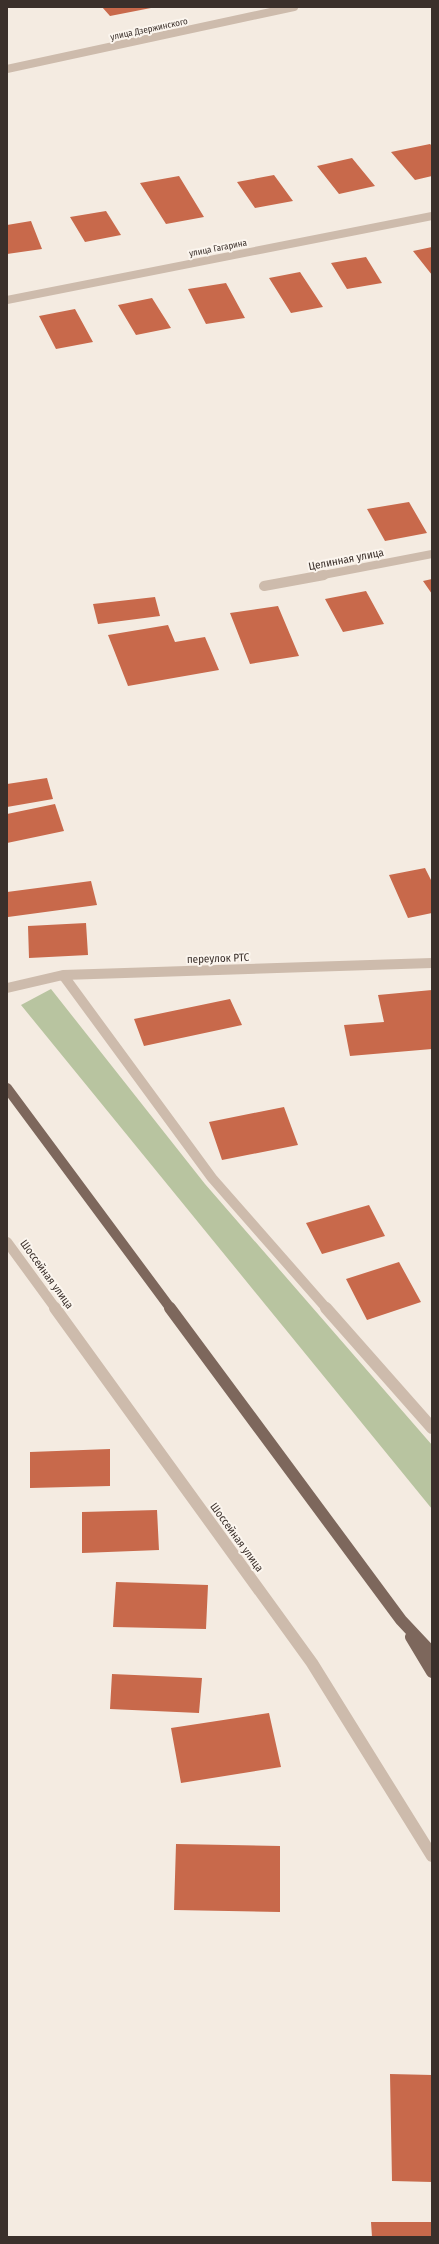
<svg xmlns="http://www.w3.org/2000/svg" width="439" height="2244" viewBox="0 0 439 2244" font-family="'Fira Sans Condensed',sans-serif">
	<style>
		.green { fill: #b8c4a0 }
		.building { fill: #c8694b }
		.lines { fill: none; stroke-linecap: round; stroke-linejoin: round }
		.minor-far2 { stroke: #cdbbac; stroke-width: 8 }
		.minor-far1 { stroke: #cdbbac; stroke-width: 10 }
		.minor { stroke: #cdbbac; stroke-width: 12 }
		.major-far1 { stroke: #7d675c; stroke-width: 10 }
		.major { stroke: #7d675c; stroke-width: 12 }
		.labels { text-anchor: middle; stroke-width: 4; stroke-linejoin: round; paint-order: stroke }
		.far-street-label { font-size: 9px; fill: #3b302b; stroke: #fbf5ee }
		.street-label { font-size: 11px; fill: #3b302b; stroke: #fbf5ee }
	</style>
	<rect width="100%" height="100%" fill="#f4ebe1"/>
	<!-- green -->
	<path class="green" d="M51,989L205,1184L432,1445V1509L21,1005Z"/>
	<!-- building -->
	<path class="building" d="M102,7H151V8L110,16Z
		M430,144L432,146V176L415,180L391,152Z
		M352,158L375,186L339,194L317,166Z
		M274,175L293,201L255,208L237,182Z
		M179,176L204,217L166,224L140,183Z
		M106,211L121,235L85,242L70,217Z
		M31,221L42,249L7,254V225Z
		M432,247V275L413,251Z
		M366,257L382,283L347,289L331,263Z
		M300,272L323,307L291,313L269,278Z
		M226,283L245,318L206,324L188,289Z
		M152,298L171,328L136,335L118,305Z
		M75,309L93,342L56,349L39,316Z
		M409,502L427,533L385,541L367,509Z
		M432,579V594L423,581Z
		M366,591L384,624L343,632L325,599Z
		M155,597L160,616L98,624L93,604Z
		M278,606L299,656L250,664L230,613Z
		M168,625L175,642L205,637L219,670L128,686L108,635Z
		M47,778L53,799L7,807V784Z
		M55,804L64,831L7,843V814Z
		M425,868L432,882V913L408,918L389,875Z
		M91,881L97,905L8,917L7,892Z
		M86,923L88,955L29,958L28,926Z
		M432,990V1049L350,1056L344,1025L384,1022L378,995Z
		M230,999L242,1025L144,1046L134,1019Z
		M284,1107L298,1145L222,1160L209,1122Z
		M369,1205L385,1236L322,1254L306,1223Z
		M399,1262L421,1302L367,1320L346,1279Z
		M110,1449V1486L30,1488V1452Z
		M157,1510L159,1550L82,1553V1512Z
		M116,1582L208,1585L206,1629L113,1627Z
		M112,1674L202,1678L199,1713L110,1709Z
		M269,1713L281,1767L181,1783L171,1728Z
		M176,1844L280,1846V1912L174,1910Z
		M390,2074L432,2075V2182L392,2181Z
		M371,2222H432V2237H372Z"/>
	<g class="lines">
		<!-- minor-far2 -->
		<path class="minor-far2" d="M7,69L294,7
			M7,300L432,216
			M318,576L432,554"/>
		<!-- minor-far1 -->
		<path class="minor-far1" d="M264,586L324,575
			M63,975L212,1178L327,1309
			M7,988L63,975L432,963
			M7,1242L56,1309"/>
		<!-- minor -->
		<path class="minor" d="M55,1308L312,1663L432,1856
			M326,1308L432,1428"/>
		<!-- major-far1 -->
		<path class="major-far1" d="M7,1088L171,1309"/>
		<!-- major -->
		<path class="major" d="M170,1308L401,1620L432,1653
			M411,1637L432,1672"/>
	</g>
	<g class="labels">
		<!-- far-street labels -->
		<g class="far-street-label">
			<text transform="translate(149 29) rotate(-12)" y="3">улица Дзержинского</text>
			<text transform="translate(218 248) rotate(-11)" y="3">улица Гагарина</text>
		</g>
		<!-- street labels -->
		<g class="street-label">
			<text transform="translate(346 559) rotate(-11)" y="4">Целинная улица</text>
			<text transform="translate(218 958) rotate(-2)" y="4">переулок РТС</text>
			<text transform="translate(47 1274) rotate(54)" y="4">Шоссейная улица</text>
			<text transform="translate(237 1537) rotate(54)" y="4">Шоссейная улица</text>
		</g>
	</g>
	<!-- border -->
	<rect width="439" height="2244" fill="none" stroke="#3b302b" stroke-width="16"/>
</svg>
